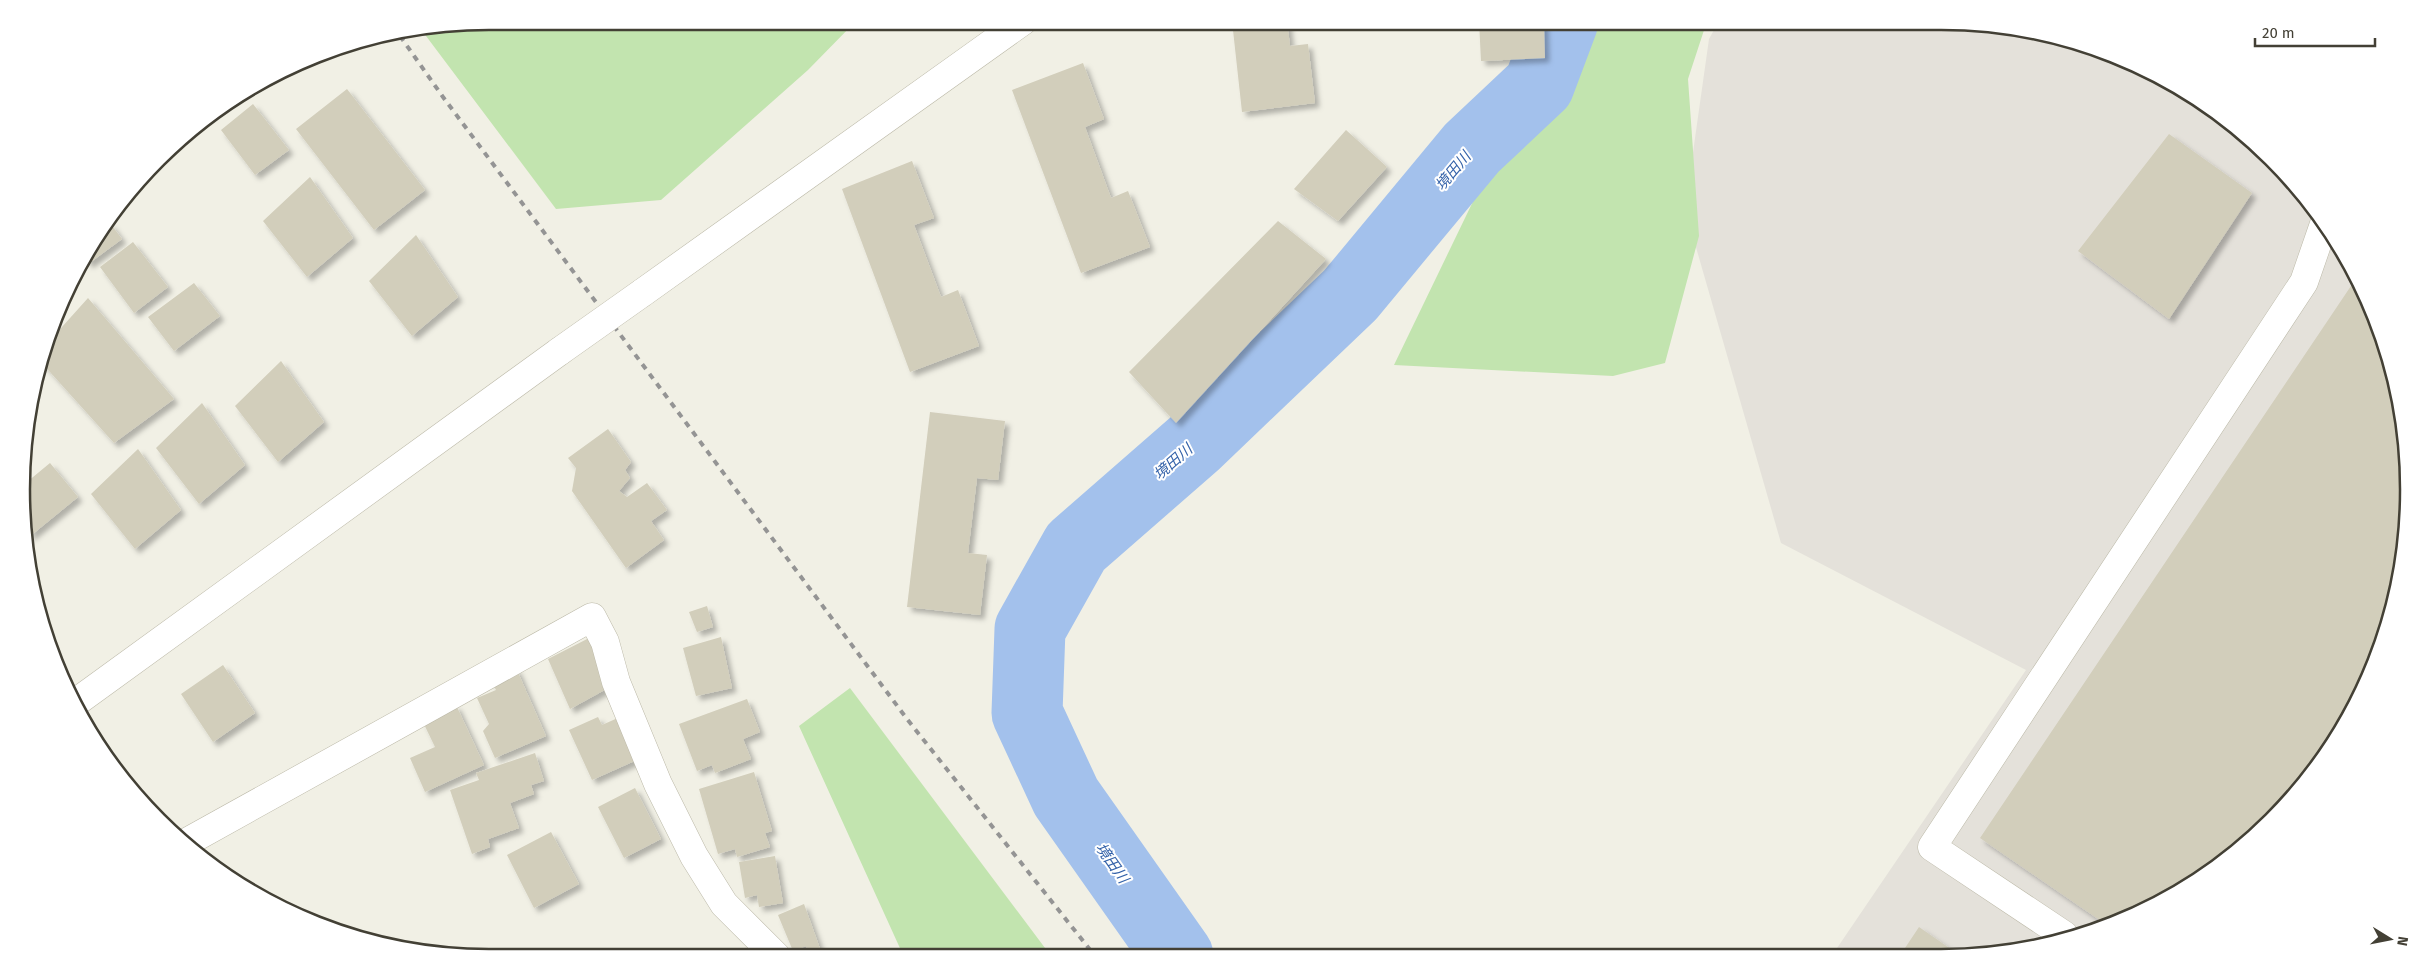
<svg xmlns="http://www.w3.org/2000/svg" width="2430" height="979" viewBox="0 0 2430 979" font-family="'Fira Sans','Noto Sans JP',sans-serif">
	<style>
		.industrial { fill: #e4e1da }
		.green { fill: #c2e4af }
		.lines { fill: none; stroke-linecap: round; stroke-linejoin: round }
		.river { stroke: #a3c1ec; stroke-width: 71 }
		.building { fill: #d2cebb; filter: url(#shadow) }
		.minor-casing { stroke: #bcb9a8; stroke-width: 29 }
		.minor { stroke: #fff; stroke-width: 28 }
		.rail { stroke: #949494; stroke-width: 4; stroke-dasharray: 6 6; stroke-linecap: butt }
		.minor-bridge-casing { stroke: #bcb9a8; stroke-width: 29; stroke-linecap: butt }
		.minor-bridge { stroke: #fff; stroke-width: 28 }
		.labels { text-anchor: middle; stroke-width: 4; stroke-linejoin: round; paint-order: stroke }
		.water-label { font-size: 15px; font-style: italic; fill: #3462a9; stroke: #fff }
		.rim { fill: none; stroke: #434035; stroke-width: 2.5 }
	</style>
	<defs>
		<filter id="shadow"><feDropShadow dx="4.5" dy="4.5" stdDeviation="2.5" flood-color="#0004"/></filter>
	</defs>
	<rect width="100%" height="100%" fill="#f1f0e5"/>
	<!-- industrial -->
	<path class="industrial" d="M1719,21H1940L2091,46L2174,84L2249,137L2312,204L2360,282L2393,368L2384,640L2330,749L2249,842L2147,910L2002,954H1833L2026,670L1781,543L1685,209L1709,39Z"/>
	<!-- green -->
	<path class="green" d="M490,21H856L808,70L661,200L556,209L423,32Z
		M1552,21H1707L1688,79L1699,236L1665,363L1613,376L1394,365L1538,67L1545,58Z
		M850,688L1051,956L904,957L799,726Z"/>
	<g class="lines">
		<!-- river -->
		<path class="river" d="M1178,956L1066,797L1027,713L1030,629L1076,547L1194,444L1350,295L1472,148L1539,85L1563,21"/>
	</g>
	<!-- building -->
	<path class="building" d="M1232,21H1287L1290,46L1308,44L1315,103L1242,112Z
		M1479,21H1544L1545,58L1481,61Z
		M1083,63L1104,119L1085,127L1111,198L1128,191L1150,247L1081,273L1012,90Z
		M347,89L425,190L374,230L296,129Z
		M253,104L289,150L255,175L221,130Z
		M1346,130L1387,167L1338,221L1294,189Z
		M2169,134L2252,193L2169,319L2078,251Z
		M912,161L934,218L914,225L941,297L958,290L979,346L910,372L842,189Z
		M310,177L353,238L307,277L263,221Z
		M1278,221L1326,259L1176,423L1129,372Z
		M110,223L122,239L88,264L84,256Z
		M416,235L458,297L412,336L369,281Z
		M133,242L168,287L134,313L100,267Z
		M2357,277L2393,368L2408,459L2405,550L2384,640L2330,749L2249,842L2147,910L2104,923L1980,838Z
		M194,283L220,316L174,351L148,317Z
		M88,298L174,399L114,443L41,362L44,347Z
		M281,361L324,422L278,462L235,406Z
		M202,403L245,465L199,504L156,448Z
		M930,412L1005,421L998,480L977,478L968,553L987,555L980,615L907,607Z
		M608,429L631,462L625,470L630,478L619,491L627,497L647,483L667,510L651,521L664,540L626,568L572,491L576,468L568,458Z
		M138,449L181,510L135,549L91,494Z
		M50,463L78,497L29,537L27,482Z
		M707,606L713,627L697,632L689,612Z
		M591,637L610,687L570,709L548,659Z
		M721,637L732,688L696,696L683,648Z
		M223,665L255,713L213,742L181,694Z
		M516,668L546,736L495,758L483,731L489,724L477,698L496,690L491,680Z
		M747,699L760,732L743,739L751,759L715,773L712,765L697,771L679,724Z
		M456,705L484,765L425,792L410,758L435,747L422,720Z
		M598,717L602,725L620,717L639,759L592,780L569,730Z
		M535,753L544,781L531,785L534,794L510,803L519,828L488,839L490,847L472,854L450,790L479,780L476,773Z
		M754,772L772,831L765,833L770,847L737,857L735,849L718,854L699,789Z
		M635,788L661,839L624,858L598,807Z
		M551,832L579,884L534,908L507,855Z
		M775,856L783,903L759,907L757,895L745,898L739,862Z
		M804,904L823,957H811L806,946L793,951L778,915Z
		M1919,927L1958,954H1901Z"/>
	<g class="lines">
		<!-- minor casing -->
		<g class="minor-casing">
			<path id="minor" d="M642,293L1023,21
				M75,703L560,351
				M187,842L592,617L605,642L616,682L658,784L694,856L724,904L777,957
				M2064,935L1932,847L2304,282L2324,224"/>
		</g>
		<!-- minor -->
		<use href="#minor" class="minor"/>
		<!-- rail -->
		<path class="rail" d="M400,36L443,97L907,719L1095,956"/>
		<!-- minor-bridge casing -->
		<g class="minor-bridge-casing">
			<path id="minor-bridge" d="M560,351L642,293"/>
		</g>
		<!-- minor-bridge -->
		<use href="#minor-bridge" class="minor-bridge"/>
	</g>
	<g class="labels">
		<!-- water labels -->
		<g class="water-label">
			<text transform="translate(1453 171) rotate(-50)" y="5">境田川</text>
			<text transform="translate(1173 462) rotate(-41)" y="5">境田川</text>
			<text transform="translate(1112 863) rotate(55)" y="5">境田川</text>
		</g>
	</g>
	<!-- crop -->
	<path d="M0 0H2430V979H0ZM489 30H1941A459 459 0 0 1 2400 489V490A459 459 0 0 1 1941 949H489A459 459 0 0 1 30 490V489A459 459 0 0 1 489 30Z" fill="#fff" fill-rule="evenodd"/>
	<path class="rim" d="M489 30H1941A459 459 0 0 1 2400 489V490A459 459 0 0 1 1941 949H489A459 459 0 0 1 30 490V489A459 459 0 0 1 489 30Z"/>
	<!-- north arrow -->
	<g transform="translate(2390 939) rotate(100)" stroke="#ffffff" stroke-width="4" paint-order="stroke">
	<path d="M0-4L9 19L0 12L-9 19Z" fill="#434035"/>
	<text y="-8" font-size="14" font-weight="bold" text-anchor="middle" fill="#434035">N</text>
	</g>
	<!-- scale -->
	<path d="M2255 38v8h120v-8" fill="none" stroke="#434035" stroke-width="2.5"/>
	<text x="2262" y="38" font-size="15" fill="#434035" stroke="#ffffff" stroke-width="4" paint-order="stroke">20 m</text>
</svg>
